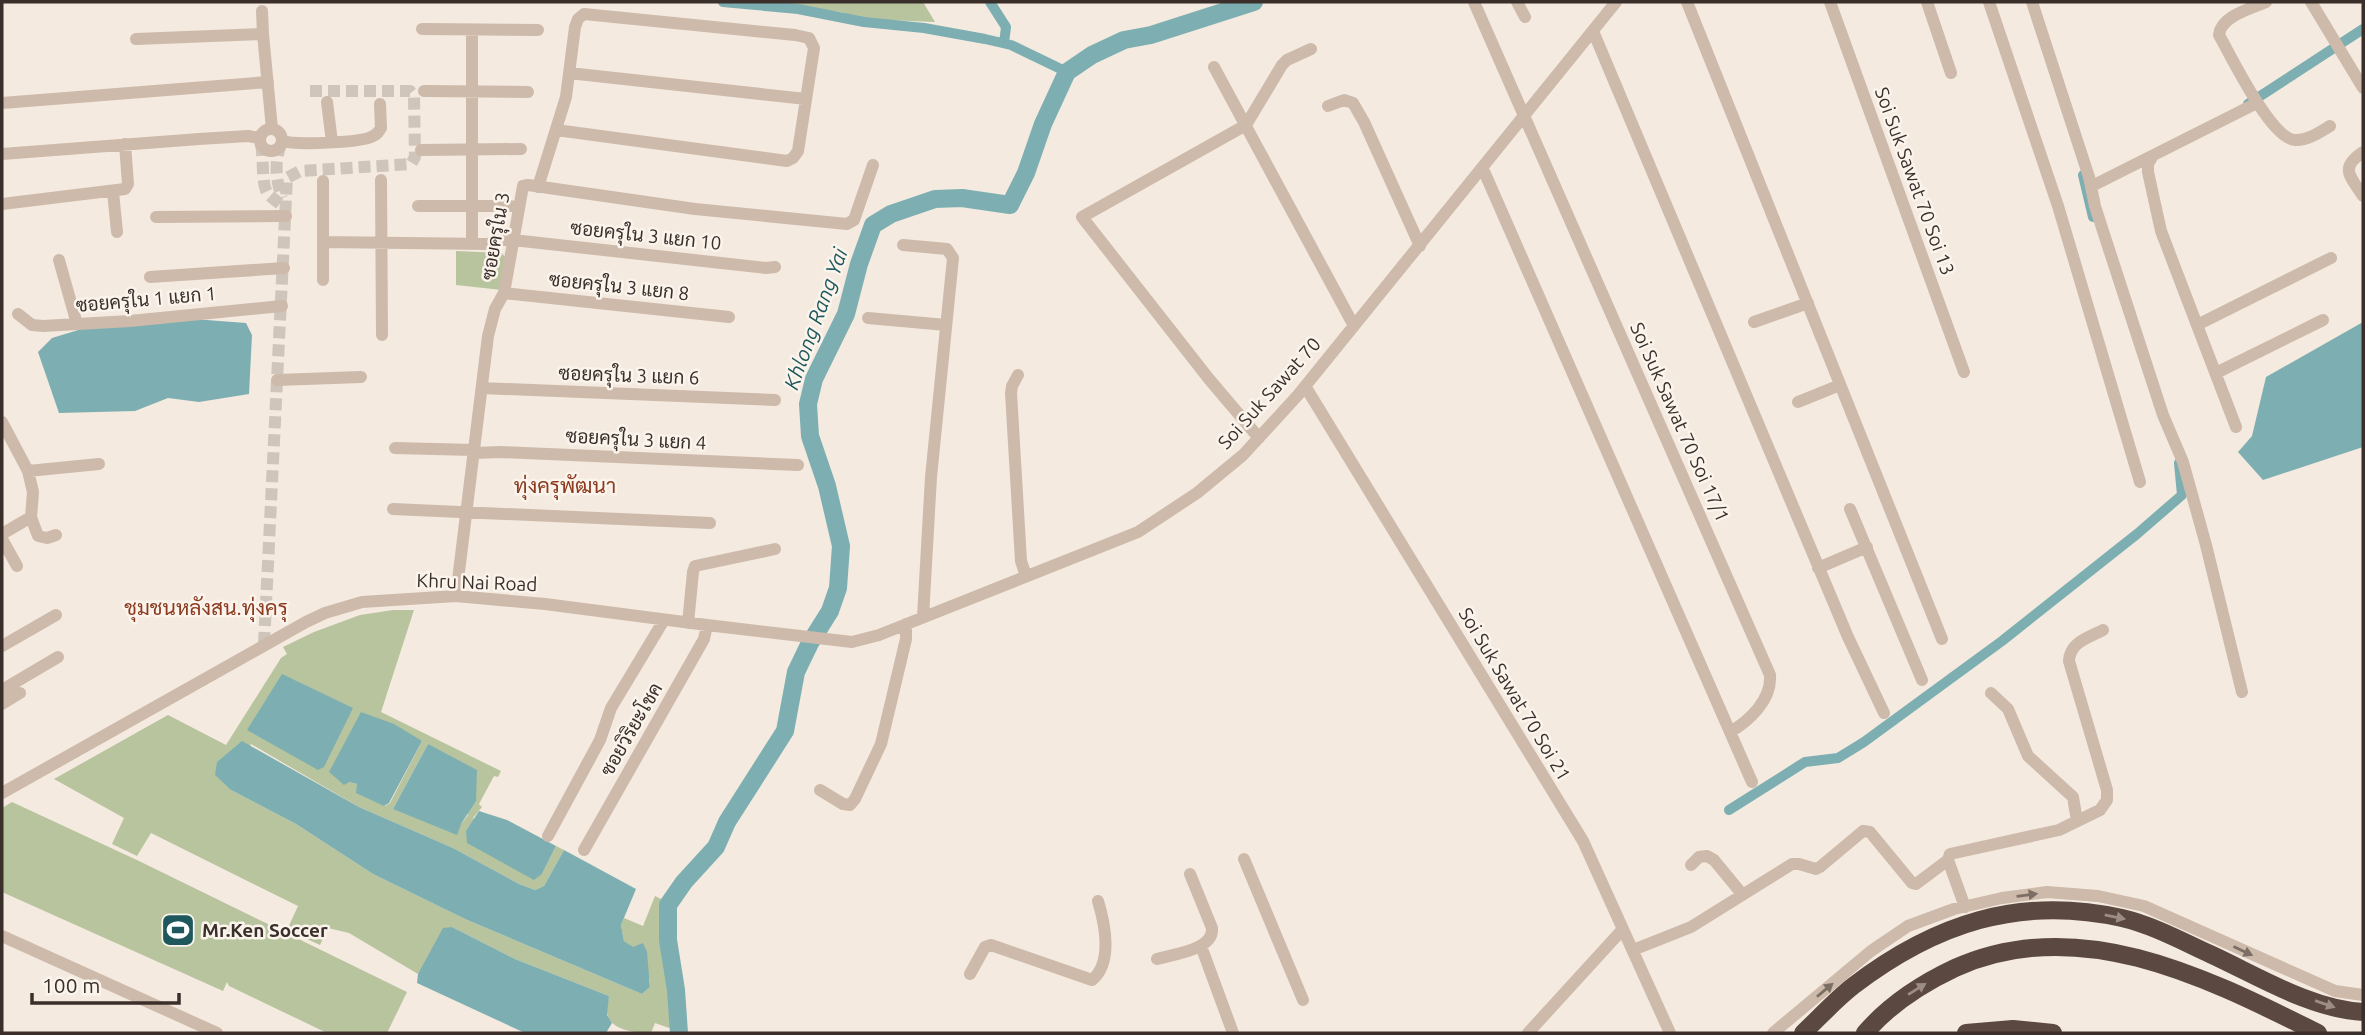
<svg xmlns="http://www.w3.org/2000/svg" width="2365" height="1035" viewBox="0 0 2365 1035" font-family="Ubuntu,Sarabun,sans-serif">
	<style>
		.green { fill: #b7c49e; fill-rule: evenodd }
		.water { fill: #7dafb2 }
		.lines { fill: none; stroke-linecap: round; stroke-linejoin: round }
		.canal { stroke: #7dafb2; stroke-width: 10 }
		.river { stroke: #7dafb2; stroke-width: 18 }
		.minor-tunnel { stroke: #cfc5bb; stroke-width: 12; stroke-dasharray: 12 6; stroke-linecap: butt }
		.minor { stroke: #cdbaaa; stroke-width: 12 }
		.highway { stroke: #5b4941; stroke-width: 18 }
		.oneway { fill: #7c6e64 }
		.oneway2 { fill: #9b8d85 }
		.labels { text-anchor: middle; stroke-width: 5; stroke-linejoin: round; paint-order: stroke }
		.street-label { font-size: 19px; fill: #3a2f2a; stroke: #fbf4ec }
		.poi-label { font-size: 19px; font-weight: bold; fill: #3a2f2a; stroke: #fbf4ec; text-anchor: start }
		.water-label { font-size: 21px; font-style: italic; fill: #1e585d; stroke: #fbf4ec }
		.neighbourhood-label { font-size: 21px; fill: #8c3b20; stroke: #fbf4ec }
	</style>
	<rect width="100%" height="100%" fill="#f4eadf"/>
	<!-- green -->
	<path class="green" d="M785,2H923L935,22L862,19L841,12L795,6Z
		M456,251L502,253L507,260L502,290L456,285Z
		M393,610H414L381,712L501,771L498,777L494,776L479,804L482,807L473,818L542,874L556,846L564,850L544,886L535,890L519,884L453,848L359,807L251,744L231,790L296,824L373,874L465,919L642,994L650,987C651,969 638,951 624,941L621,925L624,918L643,926L655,896L667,902C665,945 672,987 672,1029L655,1023L651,1033C637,1033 610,1031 607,1013C607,1008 608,1001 609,996L515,959L452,927L418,974L349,933L328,928L320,945L287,930L298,906L151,833L137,856L112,844L124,818L54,779L168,715L226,745L281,658L287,654L283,647L314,632L360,615ZM422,741L390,803L385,806L357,784L349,782ZM428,744L468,815L461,824L393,809Z
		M12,802L139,861L407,992L387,1033H327L229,986L227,982L223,991L2,892V808Z"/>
	<!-- water -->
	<path class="water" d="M193,319L246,323L252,335L249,394L199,402L168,398L135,411L59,413L38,352L52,338L85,328Z
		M2363,322V447L2263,480L2238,452L2252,436L2266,377Z
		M282,674L353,708L324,767L318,770L247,730Z
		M361,712L394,724L422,741L389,803L384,806L356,793L357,784L349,782L344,785L329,772Z
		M242,741L359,807L453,848L519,884L535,890L544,886L564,850L636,889L621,925L624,941L633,947L643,943L647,952L650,987L642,994L465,919L373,874L296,824L231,790L215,775L217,762Z
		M428,744L477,770L476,801L461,824L457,835L393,809Z
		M479,811L507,820L556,846L542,874L534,880L467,843L466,831Z
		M452,927L515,959L609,996L607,1015L612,1023L606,1033H525L417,983L418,974L443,928Z"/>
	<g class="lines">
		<!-- canal -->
		<path class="canal" d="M723,2L798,9L864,22L924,28L985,39L1011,45L1067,72
			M990,2L1006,27L1004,43
			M2248,104L2363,29
			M2083,175L2093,217
			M1729,810L1805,762L1838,758L1864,742L2002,641L2137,534L2182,495L2179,463"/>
		<!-- river -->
		<path class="river" d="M679,1033L676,990L668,940V905L684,882L716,847L727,822L785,731L796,672L810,643L830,611L838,588L841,546L827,486L810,436L808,404L814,379L846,314L859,264L873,225L891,214L935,199L962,198L1010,205L1026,173L1043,124L1067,72L1092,55L1124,40L1151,35L1254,2"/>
		<!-- minor-tunnel -->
		<path class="minor-tunnel" d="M261,144C264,158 261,185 268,194C273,199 280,204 286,208
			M281,144C274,162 276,181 282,198
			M264,644L287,178L300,171L411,164L415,157L414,96L410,91H308"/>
		<!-- minor -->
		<path class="minor" d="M1474,2L1770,675C1772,700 1749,721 1730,732
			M1517,2L1525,17
			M1687,2L1942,639
			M1830,2L1964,372
			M1927,2L1951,73
			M1989,2L2058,206L2140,482
			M2032,2L2089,177L2095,206L2103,231L2163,415L2183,462L2206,545L2242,692
			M2266,2C2250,9 2221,16 2219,35C2231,56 2271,139 2295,140C2307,141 2320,132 2330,126
			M2311,2L2363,88
			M262,11L263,34
			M422,29L538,30
			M1593,31L1848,637L1884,713
			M136,39L263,34L272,129
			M1214,67L1354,326
			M569,73L806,99
			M424,91L528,92
			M327,102L332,142
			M2,103L268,82
			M1328,106L1344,100L1353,103L1364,122L1420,246
			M260 140a11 11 0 1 1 22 0a11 11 0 1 1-22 0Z
			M282,141C295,145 362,143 373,136C378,134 378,132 381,128L380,104
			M421,150L521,149
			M2363,152C2339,168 2350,176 2363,196
			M2,154L199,139L248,136L260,138
			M2152,157L2148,164V172L2161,231L2236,427
			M1483,169L1752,782
			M381,180L382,335
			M323,181V280
			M2092,186L2257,103
			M538,187L566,97L575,27L578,19L584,14L795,35L809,38L814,48L798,151L793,158L787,161L556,130
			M113,192L117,232
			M2,204L125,189L128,184L125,144
			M418,206H511
			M156,217L286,216
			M323,242L488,244L498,240H513L766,268L775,267
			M472,244V30
			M903,245L947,249L953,258L931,477L923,617
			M59,260L77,324
			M150,277L284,268
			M504,293L729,317
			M18,314L32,325L43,326L130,321L282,306
			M868,318L946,325
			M1754,322L1808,303
			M2197,325L2331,258
			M2216,373L2323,320
			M1018,375L1012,386L1011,393L1021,561L1026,576
			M277,380L361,377
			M1305,386L1583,841L1670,1033
			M482,388L775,400
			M1798,402L1840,385
			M2,422L28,471L33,492L31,517L2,534
			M1259,438L1209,379L1082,217L1246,125L1282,65L1287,60L1311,49
			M395,448L474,450
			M474,453L501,452L798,465
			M28,471L99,464
			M393,509L710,523
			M1850,509L1922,680
			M31,517L38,536L47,538L56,535
			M2,539L17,566
			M1818,568L1867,547
			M456,596L488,336L495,309L504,293L523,186L528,185L695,209L847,224L854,220L873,165
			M688,623L693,572L695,566L775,549
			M2,646L56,615
			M2,690L58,657
			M1991,693L2008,709L2028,756L2073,797L2077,821
			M2,704L20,693
			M820,790L843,804L850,805L855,799L881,744L906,639V624
			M2,793L306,622L325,613L362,602L456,596L545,604L707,625L852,642L879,635L1138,532L1197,493L1243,455L1298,395L1616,2
			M548,836L600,740L611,708L664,620
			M584,850L704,639L707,625
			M1244,859L1303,1000
			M1691,865L1699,857L1707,856L1714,860L1742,894
			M1965,907L1948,860L1950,854L2059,830L2100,810L2107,800V790L2069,661C2070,642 2088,638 2103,630
			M2,936L217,1033
			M1201,946L1233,1033
			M1633,950L1691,927L1792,864H1799L1816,869L1820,867L1863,831L1870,832L1912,883L1916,884L1948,860
			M1157,959C1173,954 1214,950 1212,928L1190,874
			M970,974L985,947L991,945L1092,980C1113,963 1105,924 1098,901
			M1528,1033L1623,929
			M1773,1033L1871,951L1908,926L1954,909L2002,898L2047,892L2098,896L2144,906L2335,991L2363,995"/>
		<!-- highway -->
		<path class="highway" d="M1803,1033C1819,1018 1835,1000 1853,986C1934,924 2019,895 2122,918C2152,925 2182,941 2210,954C2258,976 2310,1009 2363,1012
			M1865,1033C1890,1004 1921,984 1955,968C2079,912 2207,978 2318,1033
			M1966,1033L2013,1029L2053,1033"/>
	</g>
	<!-- one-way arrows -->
	<defs><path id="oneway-solid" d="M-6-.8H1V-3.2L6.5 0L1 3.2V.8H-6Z" transform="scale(1.75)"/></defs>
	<g class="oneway">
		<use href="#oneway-solid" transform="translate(2027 895) rotate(-7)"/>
		<use href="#oneway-solid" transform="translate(2243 951) rotate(25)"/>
		<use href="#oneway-solid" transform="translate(1825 990) rotate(-40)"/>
	</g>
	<g class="oneway2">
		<use href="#oneway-solid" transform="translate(2115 917) rotate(11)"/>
		<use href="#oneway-solid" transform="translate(1917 989) rotate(-32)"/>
		<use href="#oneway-solid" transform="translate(2325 1004) rotate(19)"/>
	</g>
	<!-- icons -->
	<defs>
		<g id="stadium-square" transform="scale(1.75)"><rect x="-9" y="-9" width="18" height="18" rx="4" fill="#1e585d" stroke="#fbf4ec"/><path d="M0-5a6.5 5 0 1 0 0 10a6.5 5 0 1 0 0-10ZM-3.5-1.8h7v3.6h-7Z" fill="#fff"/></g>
	</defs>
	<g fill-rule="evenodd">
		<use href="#stadium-square" x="178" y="930"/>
	</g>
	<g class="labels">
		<!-- street labels -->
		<g class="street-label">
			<text transform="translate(1915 181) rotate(70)" y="7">Soi Suk Sawat 70 Soi 13</text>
			<text transform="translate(646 235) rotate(6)" y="7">ซอยครุใน 3 แยก 10</text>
			<text transform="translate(495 236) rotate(-80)" y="7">ซอยครุใน 3</text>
			<text transform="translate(619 286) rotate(6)" y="7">ซอยครุใน 3 แยก 8</text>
			<text transform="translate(146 299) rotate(-5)" y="7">ซอยครุใน 1 แยก 1</text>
			<text transform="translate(629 375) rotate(2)" y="7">ซอยครุใน 3 แยก 6</text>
			<text transform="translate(1269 393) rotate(-48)" y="7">Soi Suk Sawat 70</text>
			<text transform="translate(1680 422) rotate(66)" y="7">Soi Suk Sawat 70 Soi 17/1</text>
			<text transform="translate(636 439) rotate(3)" y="7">ซอยครุใน 3 แยก 4</text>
			<text transform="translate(477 582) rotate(2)" y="7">Khru Nai Road</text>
			<text transform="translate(1515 694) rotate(59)" y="7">Soi Suk Sawat 70 Soi 21</text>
			<text transform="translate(631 729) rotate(-60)" y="7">ซอยวิริยะโชค</text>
		</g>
		<!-- poi labels -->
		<g class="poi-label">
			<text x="202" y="937">Mr.Ken Soccer</text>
		</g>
		<!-- water labels -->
		<g class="water-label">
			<text transform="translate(816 319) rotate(-70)" y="7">Khlong Rang Yai</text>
		</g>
		<!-- neighbourhood labels -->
		<g class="neighbourhood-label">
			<text x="565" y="493">ทุ่งครุพัฒนา</text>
			<text x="206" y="615">ชุมชนหลังสน.ทุ่งครุ</text>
		</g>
	</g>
	<!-- border -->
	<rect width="2365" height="1035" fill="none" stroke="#3a2f2a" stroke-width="7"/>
	<!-- scale -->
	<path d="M32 993v10h147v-10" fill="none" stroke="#3a2f2a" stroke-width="3.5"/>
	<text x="42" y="993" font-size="21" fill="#3a2f2a" stroke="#fbf4ec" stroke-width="5" paint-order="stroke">100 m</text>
</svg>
